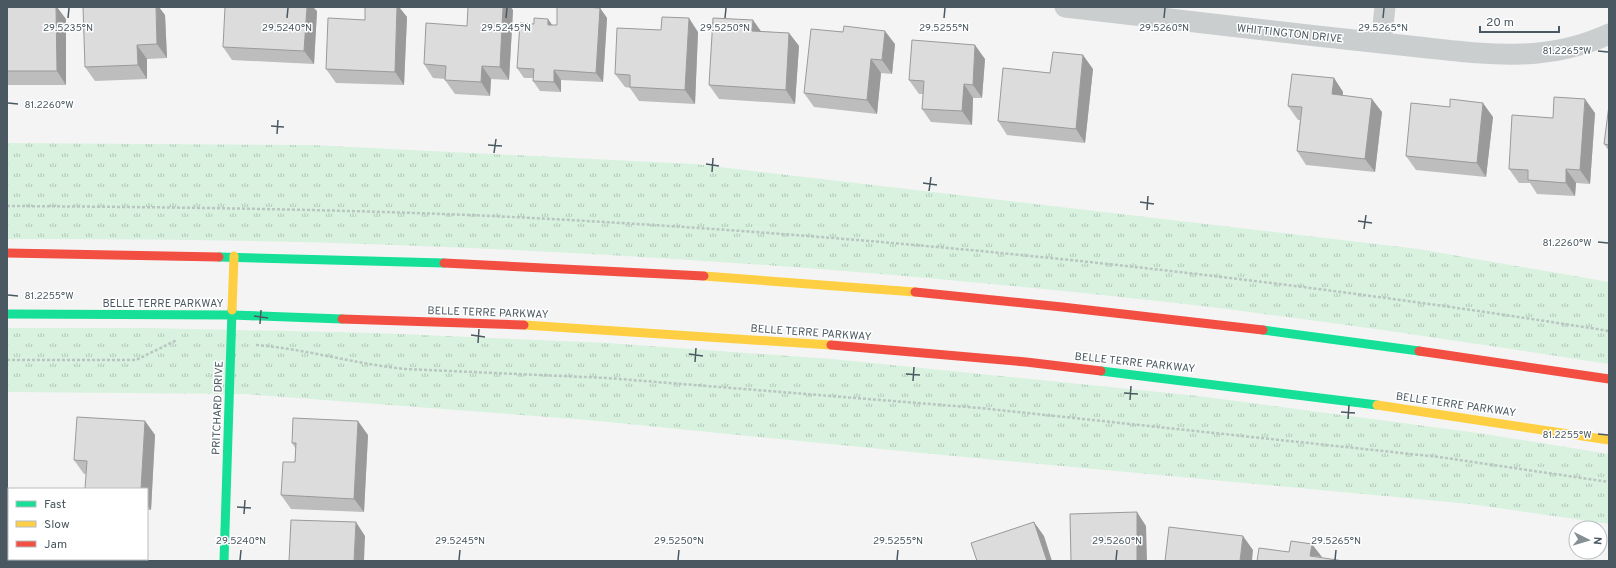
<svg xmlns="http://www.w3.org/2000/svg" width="1616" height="568" viewBox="0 0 1616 568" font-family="Overpass,sans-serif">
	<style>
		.grass { fill: url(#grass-tufts) }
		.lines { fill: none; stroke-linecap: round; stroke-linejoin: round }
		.path { stroke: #bac6c1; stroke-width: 2.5; stroke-dasharray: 3 2; stroke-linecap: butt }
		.street { stroke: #cbcecf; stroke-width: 21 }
		.fast { stroke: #16e098; stroke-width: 9 }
		.slow { stroke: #ffcf43; stroke-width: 9 }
		.jam { stroke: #f24e42; stroke-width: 9 }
		.wall { fill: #bdbdbe }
		.shaded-wall { fill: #9a9a9b }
		.building { fill: #dcdcdd; stroke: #9a9a9b }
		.ticks { fill: none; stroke: #4a5961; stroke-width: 1.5 }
		.labels { text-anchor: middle; stroke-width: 3; stroke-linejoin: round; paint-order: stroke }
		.street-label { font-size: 11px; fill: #4a5961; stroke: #fff }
		.ticks-label { font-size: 10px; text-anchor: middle; fill: #4a5961; stroke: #fff; stroke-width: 3; stroke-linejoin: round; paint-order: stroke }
	</style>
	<defs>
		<pattern id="grass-tufts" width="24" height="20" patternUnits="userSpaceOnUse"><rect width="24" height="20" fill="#d8f2df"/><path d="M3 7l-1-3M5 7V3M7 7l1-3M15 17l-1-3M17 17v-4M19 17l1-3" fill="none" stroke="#b1c7b8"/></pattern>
	</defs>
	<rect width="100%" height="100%" fill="#f4f4f4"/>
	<!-- grass -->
	<path class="grass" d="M7,143L310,145L694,164L1418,249L1609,282V364C1468,342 1327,321 1185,304C794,260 400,237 7,239Z
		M7,328H146L377,333L608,343L832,359L1198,396L1478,433L1609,454V524L1470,504L901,451L588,420L244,394L7,392Z"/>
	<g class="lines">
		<!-- path -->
		<path class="path" d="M7,206C169,207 330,209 492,216C866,234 1239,272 1609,331
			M256,345C306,349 355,364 405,369L607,378L980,408L1439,457L1609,482
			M7,360H136L177,340"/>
		<!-- street -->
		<path class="street" d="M1065,7C1149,17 1233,26 1317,36C1354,40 1391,44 1428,48C1491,55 1549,62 1609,34
			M1381,43L1385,7"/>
		<!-- fast -->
		<path class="fast" d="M219,257L444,263
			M7,314L232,315L342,319
			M1263,330L1419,351
			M1101,371L1377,405
			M224,561L232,310"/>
		<!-- slow -->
		<path class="slow" d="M704,276L915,292
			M232,310L234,256
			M524,325L831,345
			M1377,405L1609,440"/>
		<!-- jam -->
		<path class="jam" d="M7,253L219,257
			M444,263L704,276
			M915,292L1062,307L1263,330
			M342,319L524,325
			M831,345L1026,362L1101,371
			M1419,351L1609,379"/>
	</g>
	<!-- wall -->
	<path class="wall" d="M7,7L66,19V85H7Z
		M365,7H399L407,17L404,85L336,83L326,69L365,20Z
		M600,8L607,18L603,82L561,80V92L540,91L533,81V78H524L517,68L534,24L548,19L552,25H557Z
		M513,10L509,80L491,79L490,96L455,94L445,80V79L433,78L424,64L467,26Z
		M317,11L314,64L232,60L223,47Z
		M165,15L167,58L147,59V79L95,81L85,67Z
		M753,20L760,31L789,33L799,46L795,104L719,99L709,85Z
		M698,32L695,104L639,101L630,88L625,87L615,74Z
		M895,44L892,74L881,73L877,114L814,107L804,93Z
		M985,59L982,98H973L972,125L931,122L922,109L923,94H919L909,80Z
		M1093,69L1085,143L1007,135L998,121L1050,73Z
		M1334,78L1343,92V95L1382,112L1375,172L1306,165L1297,151L1300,120H1298L1288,106Z
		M1609,105V151L1604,144Z
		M1450,107L1493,117L1486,177L1416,170L1406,156Z
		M1595,113L1590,184L1576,183L1575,196L1537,194L1530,183H1519L1509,169L1553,118Z
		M145,421L155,435L151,510H147V489L86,474H84L74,460Z
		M368,435L364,512L291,509L281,495L295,462L296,449L292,443Z"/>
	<!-- shaded-wall -->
	<path class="shaded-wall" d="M56,7H57L66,19V85L57,71Z
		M156,7H159L165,15L167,58L157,44Z
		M307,7H313L317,11L314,64L304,51Z
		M397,7H399L407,17L404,85L395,72Z
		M503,7H511L513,10L509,80L500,67Z
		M600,8L607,18L603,82L596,73Z
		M689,18L698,32L695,104L685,90Z
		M548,19L555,29L548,25Z
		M753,20L763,34L752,31Z
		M885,31L895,44L892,74L882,60Z
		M789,33L799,46L795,104L786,90Z
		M137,45L147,59V79L138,65Z
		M975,45L985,59L982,98L973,85Z
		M1083,55L1093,69L1085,143L1076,129Z
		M871,59L881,73L877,114L867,100Z
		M482,66L491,79L490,96L481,82Z
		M554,70L561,80V92L554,82Z
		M1334,78L1343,92L1342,108L1332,94Z
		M964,84L973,98L972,125L962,111Z
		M1372,99L1382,112L1375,172L1365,159Z
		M1585,99L1595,113L1590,184L1580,170Z
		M1483,103L1493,117L1486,177L1477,163Z
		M1566,169L1576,183L1575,196L1566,183Z
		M145,421L155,435L151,510L147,505V489H141Z
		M358,421L368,435L364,512L354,499Z
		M1137,512L1146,526L1147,561H1137Z
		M356,522L365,536L364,561H354Z
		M1034,522L1044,536L1052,561H1047Z
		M1243,536L1253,550L1252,561H1240Z
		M147,543L148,544V561H143L141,559H147Z
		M1312,544L1322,557L1310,556Z"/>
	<!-- building -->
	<path class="building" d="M7,7H56L57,71H7Z
		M83,7H156L157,44L137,45L138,65L85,67Z
		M225,7H307L304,51L223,47Z
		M365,7H397L395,72L326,69L328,18L365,20Z
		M468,7H503L500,67L482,66L481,82L445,80L446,66L424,64L426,23L467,26Z
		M557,7H585L600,8L596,73L554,70V82L533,81L534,69L517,68L520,23L534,24V18L548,19V25H557Z
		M662,17L689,18L685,90L630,87V75L615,74L617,28L661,30Z
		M713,18L753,20L752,31L789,33L786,90L709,85Z
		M844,26L885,31L882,60L871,59L867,100L804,93L811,29L843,32Z
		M912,40L975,45L973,85L964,84L962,111L922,109L924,81L909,80Z
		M1053,52L1083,55L1076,129L998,121L1003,68L1050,73Z
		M1292,74L1334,78L1332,94L1372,99L1365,159L1297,151L1302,107L1288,106Z
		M1554,97L1585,99L1580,170L1566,169V183L1528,180V170L1509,169L1512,115L1553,118Z
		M1450,99L1483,103L1477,163L1406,156L1411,103L1450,107Z
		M1609,105V145L1604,144Z
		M77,417L145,421L141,489H85L87,461L74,460Z
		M293,418L358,421L354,499L281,495L283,462H295L296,443H292Z
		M1137,512V561H1071L1070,514Z
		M291,520L356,522L354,561H289Z
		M1034,522L1047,561H977L971,543Z
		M1169,527L1243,536L1240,561H1165Z
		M1291,541L1312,544L1310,556L1344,561H1257L1259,548L1289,552Z
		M69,559H143V561H69Z"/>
	<!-- ticks -->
	<path class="ticks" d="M68,18L69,8M287,18L288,8M506,18L507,8M725,18L726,8M944,18L945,8M1164,18L1165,8M1383,18L1384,8M1598,51L1608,52M8,103L18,104M271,126L284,127M277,134L278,120M488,145L502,146M494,153L496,139M706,164L719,166M712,172L713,158M923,183L937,185M929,191L931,177M1140,202L1154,204M1147,210L1148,196M1358,221L1372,223M1364,229L1366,215M1598,242L1608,243M8,295L18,296M254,316L268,318M260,324L261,310M471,335L485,337M478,343L479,329M689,354L703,356M695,362L696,348M906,374L920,375M913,381L914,367M1124,393L1138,394M1130,400L1131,386M1341,412L1355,413M1348,419L1349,405M1598,434L1608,435M237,507L251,508M244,514L245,500M240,560L241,550M459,560L460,550M678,560L679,550M897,560L898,550M1116,560L1117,550M1335,560L1336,550"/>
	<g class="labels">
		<!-- street labels -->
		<g class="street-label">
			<text transform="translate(1290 33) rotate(6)" y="4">WHITTINGTON DRIVE</text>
			<text x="163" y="307">BELLE TERRE PARKWAY</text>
			<text transform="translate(488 312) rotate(2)" y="4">BELLE TERRE PARKWAY</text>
			<text transform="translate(811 332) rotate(4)" y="4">BELLE TERRE PARKWAY</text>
			<text transform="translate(1135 362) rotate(6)" y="4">BELLE TERRE PARKWAY</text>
			<text transform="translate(1456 404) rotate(8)" y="4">BELLE TERRE PARKWAY</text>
			<text transform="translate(217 408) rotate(-88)" y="4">PRITCHARD DRIVE</text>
		</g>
	</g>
	<g class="ticks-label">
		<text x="68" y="31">29.5235°N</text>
		<text x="287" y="31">29.5240°N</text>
		<text x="506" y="31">29.5245°N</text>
		<text x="725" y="31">29.5250°N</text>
		<text x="944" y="31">29.5255°N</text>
		<text x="1164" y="31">29.5260°N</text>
		<text x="1383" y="31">29.5265°N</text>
		<text x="1567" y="54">81.2265°W</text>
		<text x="49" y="108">81.2260°W</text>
		<text x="1567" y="246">81.2260°W</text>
		<text x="49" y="299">81.2255°W</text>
		<text x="1567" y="438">81.2255°W</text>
		<text x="241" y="544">29.5240°N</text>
		<text x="460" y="544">29.5245°N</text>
		<text x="679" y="544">29.5250°N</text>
		<text x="898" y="544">29.5255°N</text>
		<text x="1117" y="544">29.5260°N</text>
		<text x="1336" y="544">29.5265°N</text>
	</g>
	<!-- border -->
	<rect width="1616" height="568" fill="none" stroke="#4a5961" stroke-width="16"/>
	<!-- legend -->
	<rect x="8" y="488" width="140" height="72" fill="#ffffff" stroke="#b7bdc0"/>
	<rect x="16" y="501" width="20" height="6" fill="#16e098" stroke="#b7bdc0"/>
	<text x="44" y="508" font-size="12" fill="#4a5961">Fast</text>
	<rect x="16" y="521" width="20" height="6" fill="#ffcf43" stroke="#b7bdc0"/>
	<text x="44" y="528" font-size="12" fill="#4a5961">Slow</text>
	<rect x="16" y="541" width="20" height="6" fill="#f24e42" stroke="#b7bdc0"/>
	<text x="44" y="548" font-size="12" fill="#4a5961">Jam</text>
	<!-- north arrow -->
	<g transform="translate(1588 540) rotate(95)"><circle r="19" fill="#ffffff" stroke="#b7bdc0"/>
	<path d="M0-3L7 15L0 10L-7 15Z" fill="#868f94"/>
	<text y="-6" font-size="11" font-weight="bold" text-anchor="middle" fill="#4a5961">N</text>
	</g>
	<!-- scale -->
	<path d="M1480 26v6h79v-6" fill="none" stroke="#4a5961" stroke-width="2"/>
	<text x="1486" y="26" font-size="12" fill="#4a5961" stroke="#ffffff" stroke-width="3" paint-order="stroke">20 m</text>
</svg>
